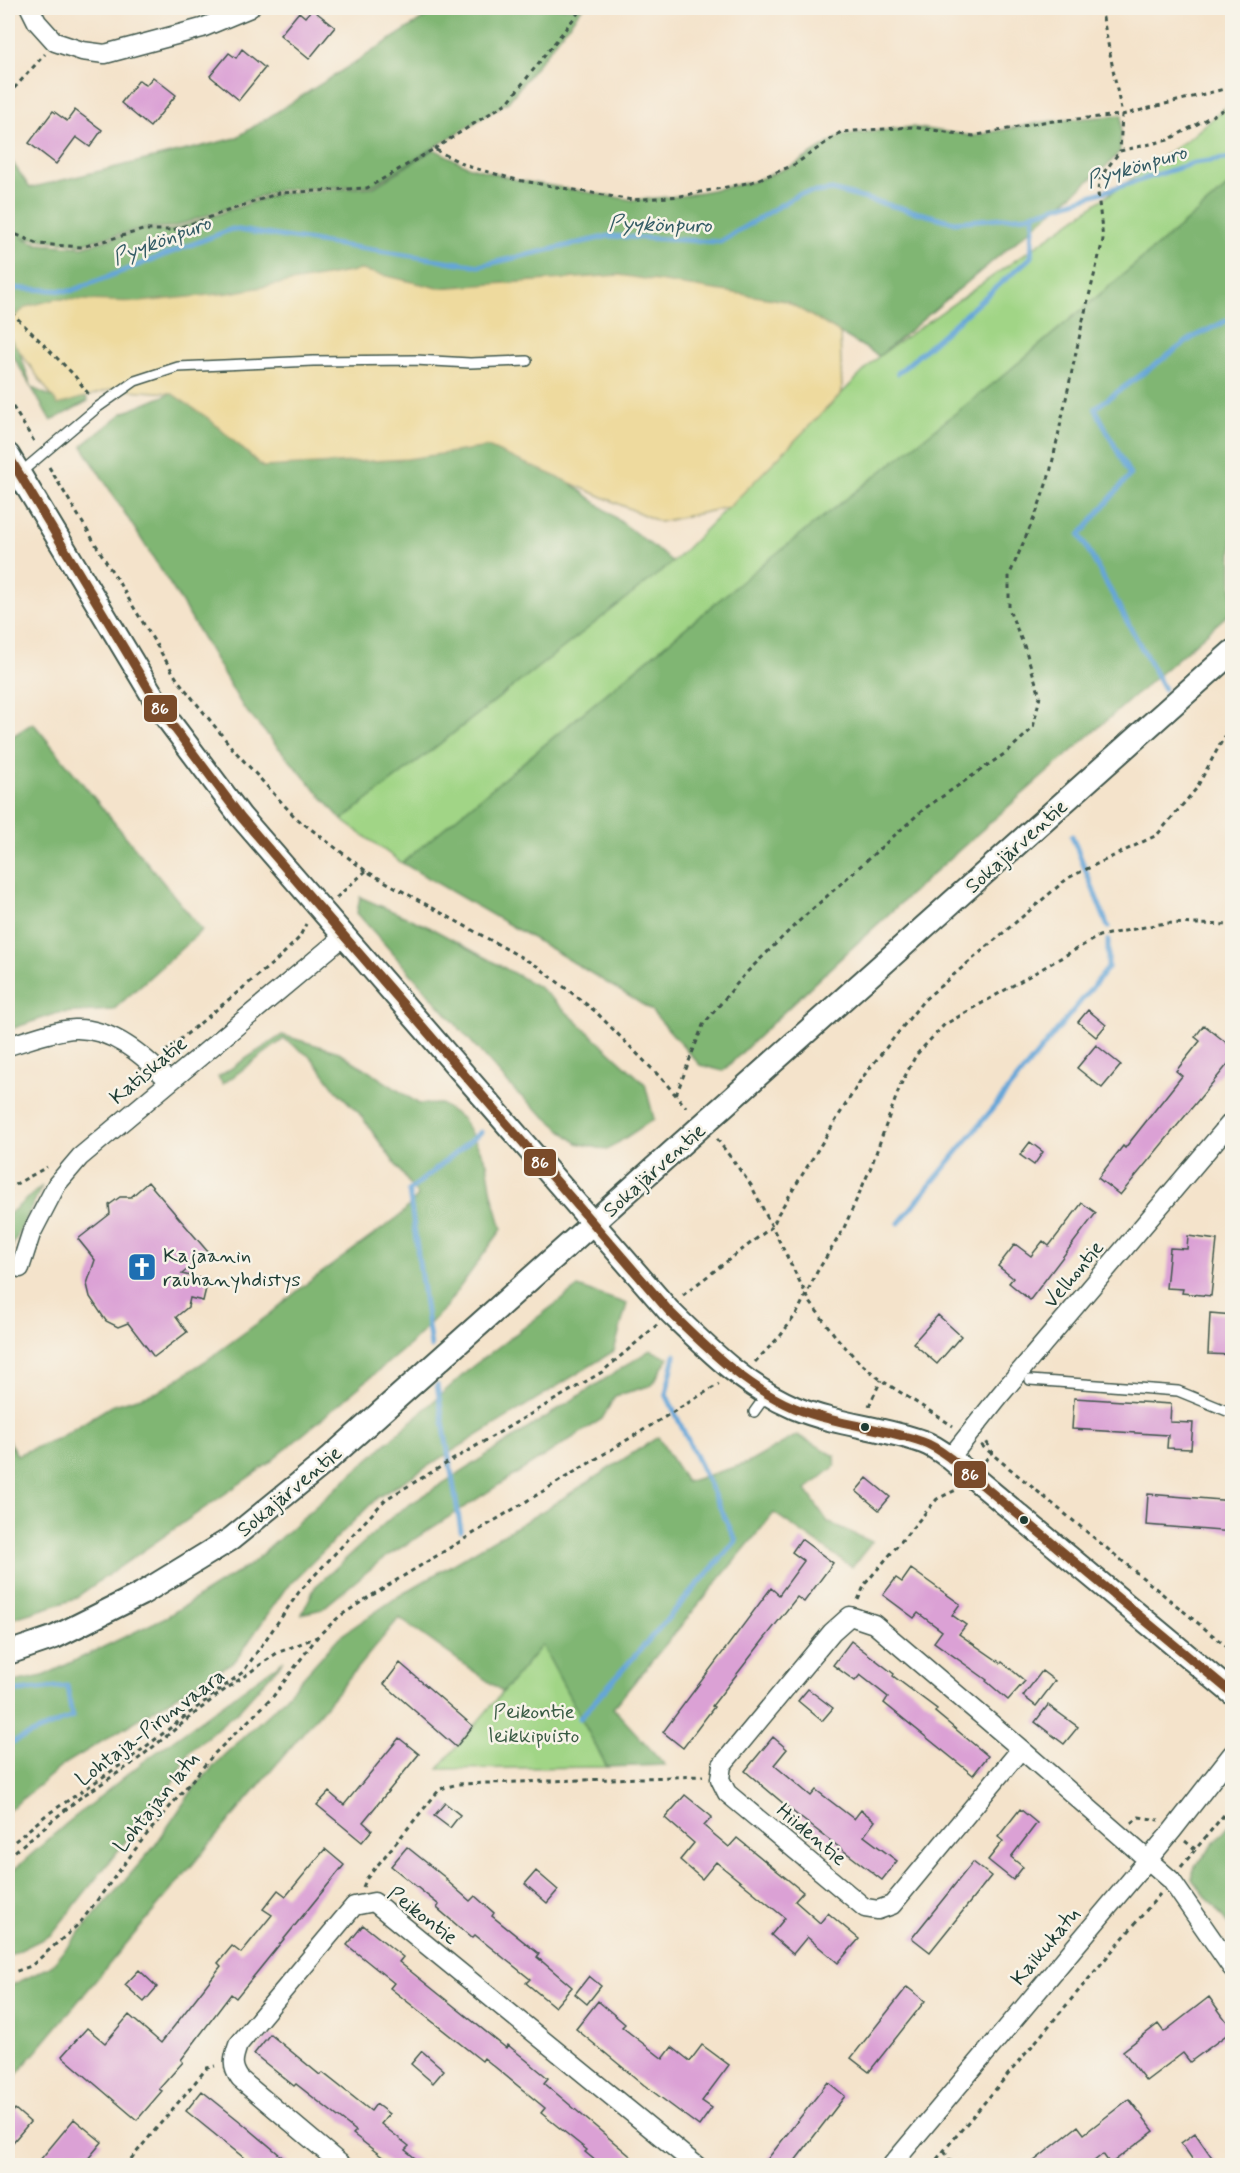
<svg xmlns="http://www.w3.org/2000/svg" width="1240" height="2173" viewBox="0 0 1240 2173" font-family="Mynerve,sans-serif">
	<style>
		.green { fill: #a1d586; stroke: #60895d; stroke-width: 1.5 }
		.forest { fill: #80b673; stroke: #507a54; stroke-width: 1.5 }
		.sand { fill: #eeda9e; stroke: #868c69; stroke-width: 1.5 }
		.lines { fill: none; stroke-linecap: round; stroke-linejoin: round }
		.stream { stroke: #65a6d8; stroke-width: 5 }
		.building { fill: #dba1d5 }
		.service-casing { stroke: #3f564b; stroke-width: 12 }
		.minor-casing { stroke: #3f564b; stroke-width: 21 }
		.tertiary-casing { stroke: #3f564b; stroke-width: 26 }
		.path { stroke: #3f564b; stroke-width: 3; stroke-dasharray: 4.5 4.5; stroke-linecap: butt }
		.service { stroke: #fff; stroke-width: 9 }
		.minor { stroke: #fff; stroke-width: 18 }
		.tertiary { stroke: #fff; stroke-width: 22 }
		.bus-1-casing { stroke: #f7f3e8; stroke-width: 14 }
		.bus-1 { stroke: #7a4b2a; stroke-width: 9 }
		.bus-dot { fill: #1f3d34; stroke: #f7f3e8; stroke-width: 2 }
		.labels { text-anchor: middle; stroke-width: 5; stroke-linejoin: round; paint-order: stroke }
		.street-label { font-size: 21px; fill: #1f3d34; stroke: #f7f3e8 }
		.poi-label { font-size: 21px; fill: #1f3d34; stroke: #f7f3e8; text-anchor: start }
		.park-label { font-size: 21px; fill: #395b44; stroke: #f7f3e8 }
		.water-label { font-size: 22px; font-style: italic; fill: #345c65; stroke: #f7f3e8 }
		.line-badge { stroke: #f7f3e8; stroke-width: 2 }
		.badge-label { font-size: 16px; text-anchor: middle; font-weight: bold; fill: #fff }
	</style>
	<rect width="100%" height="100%" fill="#f7f3e8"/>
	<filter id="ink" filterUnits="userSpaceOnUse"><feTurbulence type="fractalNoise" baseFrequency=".0167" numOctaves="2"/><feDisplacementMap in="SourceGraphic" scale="12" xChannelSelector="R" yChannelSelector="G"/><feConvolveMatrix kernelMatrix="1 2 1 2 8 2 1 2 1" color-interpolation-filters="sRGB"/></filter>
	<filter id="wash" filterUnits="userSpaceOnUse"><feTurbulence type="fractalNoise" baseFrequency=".008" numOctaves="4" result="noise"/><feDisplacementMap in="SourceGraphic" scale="24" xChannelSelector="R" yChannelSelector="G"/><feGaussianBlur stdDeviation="1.35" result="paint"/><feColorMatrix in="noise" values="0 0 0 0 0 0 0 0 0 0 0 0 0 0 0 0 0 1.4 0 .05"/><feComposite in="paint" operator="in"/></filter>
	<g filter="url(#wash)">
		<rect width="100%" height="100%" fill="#f4e3cb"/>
		<!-- green -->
		<path class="green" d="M1232,102V183L998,380L714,604L402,863L342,820L673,562L879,356L1191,137Z
			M542,1645L607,1767L438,1769Z"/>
		<!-- forest -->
		<path class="forest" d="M440,8H582L508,102L373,185L279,190L173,227L143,228L81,244L21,237L38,244L82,247L143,230H173L279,193L374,187L434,149L467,166L517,180L632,200L681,196L752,182L794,165L842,135L912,127L973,136L1043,122L1122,115L1120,151L1110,163L879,356L786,301L619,275L438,288L361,270L229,293L15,317L8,293V231L16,234L8,229V156L30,188L236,138Z
			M1232,183V611C1060,761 886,910 723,1071L700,1065L650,1009L553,950L402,863L759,567L998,380Z
			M8,305L13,318L25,329L20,354L32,388L52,397L79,387L88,401L51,421L8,347Z
			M171,393L208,418L263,467L407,459L488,447L569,482L673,562L342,820L243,707L182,603L82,446L123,413Z
			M33,723L202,930L113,1010L58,1013L8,1030V739Z
			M360,897L431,928L539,987L645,1084L654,1119L607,1150L577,1143L516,1092L357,913Z
			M282,1035L339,1052L419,1104H441L463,1119L487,1163L492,1194L502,1229L444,1309L410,1344L268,1464L72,1600L8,1620V1440L17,1455L59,1438L111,1406L158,1392L207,1360L270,1314L302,1287L401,1215L418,1196L359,1113L336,1090L312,1058L284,1039L223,1084L218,1077Z
			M42,1186L8,1255V1215Z
			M578,1287L627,1304L614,1351L378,1497L285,1589L236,1660L63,1765L8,1811V1683L43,1676L168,1616L251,1564L473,1366Z
			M650,1350L668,1358L652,1385L615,1396L602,1419L380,1561L322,1609L302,1614L315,1587L395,1514Z
			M797,1435L835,1456V1466L806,1490L828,1522L872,1542L852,1567L774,1513L613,1708L665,1765L607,1767L542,1645L503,1692L399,1618L8,2085V1990L12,1985L50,1967L154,1847L194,1788L223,1756L279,1704L339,1637L399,1596L546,1509L658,1437L686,1482L748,1463Z
			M284,1660L239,1710L189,1752L176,1778L51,1935L8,1956V1875L66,1824L143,1762Z
			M1232,1822V1922L1229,1925L1191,1878L1195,1867Z"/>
		<!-- sand -->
		<path class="sand" d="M361,270L438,288L619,275L786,301L840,333L842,393L729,507L660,522L488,447L407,459L263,467L208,418L171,393L112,389L58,405L10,338L8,323L26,307L56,299L139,302L229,293Z"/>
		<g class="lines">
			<!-- stream -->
			<path class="stream" d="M8,288L71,291L232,229L479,266L609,236L720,242L799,194L832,190L954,222L1027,216L1194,163L1232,158
				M898,373L1031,257L1034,213
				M1164,689L1080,535L1130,475L1095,408L1192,338L1232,318
				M1072,836L1108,927
				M899,1223L1108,968V940
				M431,1347L409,1191L481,1132
				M437,1385L461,1531
				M8,1692L67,1686L72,1717L8,1744
				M580,1718L736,1541L666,1394L675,1355"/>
		</g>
		<g id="blocks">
			<!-- building -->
			<path class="building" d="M312,9L335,27L309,59L280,35L299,12L305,17Z
				M242,49L265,68L239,100L210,76L229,53L236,58Z
				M153,77L176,95L150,127L121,103L139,80L146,85Z
				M75,110L102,130L90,147L76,137L56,164L29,143L53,111L67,121Z
				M1088,1010L1106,1025L1096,1037L1078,1022Z
				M1204,1025L1233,1048V1058L1120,1195L1098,1178L1123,1146L1125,1148L1182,1076L1176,1071L1200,1041L1195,1037Z
				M1096,1045L1121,1065L1102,1088L1077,1068Z
				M1030,1142L1043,1152L1034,1165L1020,1155Z
				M148,1182L208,1252L182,1274L208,1280L203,1301L190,1298L188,1307L176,1317L187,1332L154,1357L128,1323L118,1327L106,1321L90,1297L87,1284L95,1260L78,1239L110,1214L109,1205L120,1197H131Z
				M1082,1203L1096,1213L1030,1300L1009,1283L1013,1278L998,1266L1015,1244L1031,1256L1043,1241L1049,1246Z
				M1188,1236L1217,1240L1211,1296L1182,1293L1183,1289L1166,1288L1170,1248L1187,1249Z
				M1210,1313L1233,1315V1355L1208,1354Z
				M938,1315L961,1336L937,1364L913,1343Z
				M1074,1398L1171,1404L1170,1422L1193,1423L1191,1449L1167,1448L1168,1435L1072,1429Z
				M867,1478L890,1497L879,1510L856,1491Z
				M1148,1494L1233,1501V1532L1146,1525Z
				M801,1539L833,1563L804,1602L797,1597L712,1706L714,1707L683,1748L663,1732L771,1588L779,1595L804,1561L792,1552Z
				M911,1569L960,1604L952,1615L966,1625L959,1634L1001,1663L1002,1662L1025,1681L1008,1700L986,1681L987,1680L934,1642L942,1631L918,1613L914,1618L883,1595L896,1578L902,1582Z
				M851,1641L894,1674L893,1676L937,1709L935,1712L988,1756L973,1775L884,1703L888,1697L860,1675L855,1681L833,1665Z
				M400,1663L473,1726L456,1747L384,1684Z
				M1042,1671L1055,1681L1036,1706L1023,1696Z
				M808,1689L833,1708L822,1721L798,1701Z
				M1048,1705L1078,1727L1064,1744L1035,1722Z
				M773,1737L787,1749L774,1765L811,1796L816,1790L854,1819L861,1810L875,1821L864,1836L897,1861L882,1880L797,1815L745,1771Z
				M399,1738L419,1754L363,1822L372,1830L362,1842L317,1805L329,1792L344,1805Z
				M685,1795L712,1817L704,1826L729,1847L737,1838L803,1892L795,1901L820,1923L828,1913L859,1939L838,1963L807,1937L793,1954L771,1935L785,1918L716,1862L702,1879L680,1860L694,1843L665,1818Z
				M445,1803L460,1815L450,1828L434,1816Z
				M1020,1809L1037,1823L1011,1857L1023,1867L1013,1880L988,1860L1003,1841L998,1837Z
				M407,1847L447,1879L446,1880L470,1901L475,1896L494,1913L492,1916L539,1954L537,1957L572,1987L555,2007L526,1983L530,1979L475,1935L472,1938L437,1908L439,1905L391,1866Z
				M325,1849L344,1865L236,1998L231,1994L181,2060L183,2062L159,2089L162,2091L137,2120L62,2056L87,2028L105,2043L129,2015L161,2043L221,1966L218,1963L232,1946L241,1953L272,1915L263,1909L278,1890L286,1896Z
				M973,1862L991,1876L930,1952L912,1938Z
				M536,1871L558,1890L547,1903L525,1884Z
				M363,1925L403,1957L399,1962L506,2048L508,2045L548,2078L544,2083L642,2166H602L585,2152L587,2150L541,2113L545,2108L484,2058L482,2061L390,1988L394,1983L347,1945Z
				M139,1970L157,1987L144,2002L125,1985Z
				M589,1976L601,1986L587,2004L575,1994Z
				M907,1987L925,2001L869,2072L851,2058Z
				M1209,1997L1233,2030L1190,2062L1183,2053L1146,2081L1123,2051L1158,2024L1164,2032Z
				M598,2001L625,2024L622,2027L663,2059L672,2047L690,2061L702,2045L729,2065L702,2101L712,2108L699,2126L644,2085L576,2029Z
				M270,2034L320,2075L323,2073L371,2111L376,2104L389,2114L381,2124L409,2146L405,2150L425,2166H394L353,2134L356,2131L296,2084L294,2086L254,2054Z
				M422,2051L444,2070L433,2083L411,2064Z
				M828,2082L845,2096L791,2166H762Z
				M202,2091L242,2123L293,2166H254L186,2111Z
				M1129,2099L1154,2131L1110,2164L1103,2154L1088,2166H1028L1078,2126L1084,2134Z
				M15,2109L30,2122L8,2148V2118Z
				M74,2119L102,2142L82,2166H35Z
				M1195,2133L1218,2166H1197L1181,2143Z"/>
		</g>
	</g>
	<g filter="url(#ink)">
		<use href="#blocks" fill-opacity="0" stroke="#3f564b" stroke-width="1.5"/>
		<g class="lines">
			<!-- service casing -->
			<g class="service-casing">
				<path id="service" d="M19,474L98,407L135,381L178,367L313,361L415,360L470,363L527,361
					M1030,1380L1178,1391L1232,1413
					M754,1412L767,1394"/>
			</g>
			<!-- minor casing -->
			<g class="minor-casing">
				<path id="minor" d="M30,8L37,22L55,42L82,51L105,54L202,28L250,8
					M8,1046C29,1040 53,1030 75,1029C113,1028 144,1056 169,1081
					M20,1268L31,1234L57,1184L80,1157L343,937
					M950,1458L1000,1395L1232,1121
					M1021,1749L892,1905L878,1910L865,1908L727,1793L720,1779L722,1765L832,1632L850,1616L874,1624L1021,1749L1171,1880L1232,1968
					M343,2166L240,2079C231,2066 233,2059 238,2045L354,1906L374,1902L697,2166
					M891,2166L1172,1831L1232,1754"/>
			</g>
			<!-- tertiary casing -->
			<g class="tertiary-casing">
				<path id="tertiary" d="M8,455L163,713L241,817L669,1311C708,1349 744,1386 795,1408C836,1425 881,1427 923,1442C932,1445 942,1452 950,1458L1232,1693
					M8,1653L55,1637L141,1594L231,1539L323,1464L1232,652"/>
			</g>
			<!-- path -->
			<path class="path" d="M1101,8L1122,115L1120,151
				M8,95L45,54
				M434,149L508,102L582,8
				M8,231L38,244L82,247L143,230H173L279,193L367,188L434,149L467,166L517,180L632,200L681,196L752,182L794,165L841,132L912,127L973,136L1043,122L1122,115L1232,87
				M8,304L10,311L74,375L90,396
				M8,399L35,443
				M49,467L177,679L233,749L295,817L366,871L537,966L595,1011L662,1079L686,1107
				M336,898L366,871
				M165,1052L278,959L299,938L306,924
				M676,1095L703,1025L745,974L798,922L924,809L1007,752L1033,728L1040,696L1025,648L1009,610V576L1037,511L1050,473L1083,320L1103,240L1098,193L1099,179L1120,151L1168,140L1232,105
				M717,1139L751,1185L810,1302L836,1337L859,1362L881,1380L953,1426
				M8,1191L16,1184L47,1167
				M683,1295L773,1226L778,1214L862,1078L924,1000L1068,878L1157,835L1196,789L1223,739L1232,728
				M755,1362L781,1335L797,1313L817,1272L843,1230L871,1167L900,1086L916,1055L944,1025L1099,936L1165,923L1232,925
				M869,1406L881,1380
				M981,1445L1232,1651
				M985,1461L992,1452L986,1441
				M858,1600L865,1584L937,1499L958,1489
				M1132,1823L1139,1817L1159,1820
				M1185,1841L1195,1849
				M8,1847L45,1816L131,1758L243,1672L299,1592L386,1499L602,1372L657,1325
				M8,1857L81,1797L133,1763L219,1694L277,1653L317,1637
				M1181,1867L1232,1805
				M363,1887L367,1878L440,1789L458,1784L703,1776
				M8,1974L31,1966L80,1923L143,1839L214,1754L272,1698L318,1636L340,1616L369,1597L719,1384
				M944,2151L954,2166
				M125,2166L207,2068L215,2066
				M931,2166L1160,1894"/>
			<!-- service -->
			<use href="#service" class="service"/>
			<!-- minor -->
			<use href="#minor" class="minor"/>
			<!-- tertiary -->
			<use href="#tertiary" class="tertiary"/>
			<!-- bus-1 casing -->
			<g class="bus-1-casing">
				<path id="bus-1" d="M8,455L163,713L241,817L669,1311C708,1349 744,1386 795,1408C836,1425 881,1427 923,1442C932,1445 942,1452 950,1458L1232,1693"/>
			</g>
			<!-- bus-1 -->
			<use href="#bus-1" class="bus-1"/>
		</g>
	</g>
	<!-- icons -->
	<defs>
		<g id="church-square" transform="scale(1.5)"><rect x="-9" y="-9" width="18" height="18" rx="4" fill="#1f6fb2" stroke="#f7f3e8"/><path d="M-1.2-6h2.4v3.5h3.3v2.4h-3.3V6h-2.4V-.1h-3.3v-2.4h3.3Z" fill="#fff"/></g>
	</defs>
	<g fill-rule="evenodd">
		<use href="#church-square" x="142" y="1267"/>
	</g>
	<!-- markers -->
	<g class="bus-dot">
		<circle cx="865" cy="1427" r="5"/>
		<circle cx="1024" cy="1520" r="5"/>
	</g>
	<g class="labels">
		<!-- street labels -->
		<g class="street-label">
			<text transform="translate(1016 846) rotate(-42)" y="7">Sokajärventie</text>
			<text transform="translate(148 1070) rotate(-40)" y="7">Katiskatie</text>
			<text transform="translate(654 1170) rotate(-42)" y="7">Sokajärventie</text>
			<text transform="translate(1073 1274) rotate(-50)" y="7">Velhontie</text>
			<text transform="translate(289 1491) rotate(-40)" y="7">Sokajärventie</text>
			<text transform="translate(150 1727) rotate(-37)" y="7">Lohtaja-Pirunvaara</text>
			<text transform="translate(156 1802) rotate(-51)" y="7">Lohtajan latu</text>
			<text transform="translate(812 1834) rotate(40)" y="7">Hiidentie</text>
			<text transform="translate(423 1915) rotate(37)" y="7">Peikontie</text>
			<text transform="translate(1045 1946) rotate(-50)" y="7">Kaikukatu</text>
		</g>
		<!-- poi labels -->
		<g class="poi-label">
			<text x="163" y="1262">Kajaanin<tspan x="163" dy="24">rauhanyhdistys</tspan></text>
		</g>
		<!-- park labels -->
		<g class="park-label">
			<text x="534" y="1718">Peikontie<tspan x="534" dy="24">leikkipuisto</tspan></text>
		</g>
		<!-- water labels -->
		<g class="water-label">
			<text transform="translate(1136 165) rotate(-17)" y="8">Pyykönpuro</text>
			<text transform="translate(660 223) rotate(1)" y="8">Pyykönpuro</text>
			<text transform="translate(161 239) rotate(-21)" y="8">Pyykönpuro</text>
		</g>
	</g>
	<g class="line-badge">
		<rect x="143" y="694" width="35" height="29" rx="6" fill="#7a4b2a"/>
		<rect x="523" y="1148" width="34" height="29" rx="6" fill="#7a4b2a"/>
		<rect x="953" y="1460" width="34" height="29" rx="6" fill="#7a4b2a"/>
	</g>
	<g class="badge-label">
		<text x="160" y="714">86</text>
		<text x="540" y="1168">86</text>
		<text x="970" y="1480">86</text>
	</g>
	<!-- margin -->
	<rect width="1240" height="2173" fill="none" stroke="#f7f3e8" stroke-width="30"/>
</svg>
